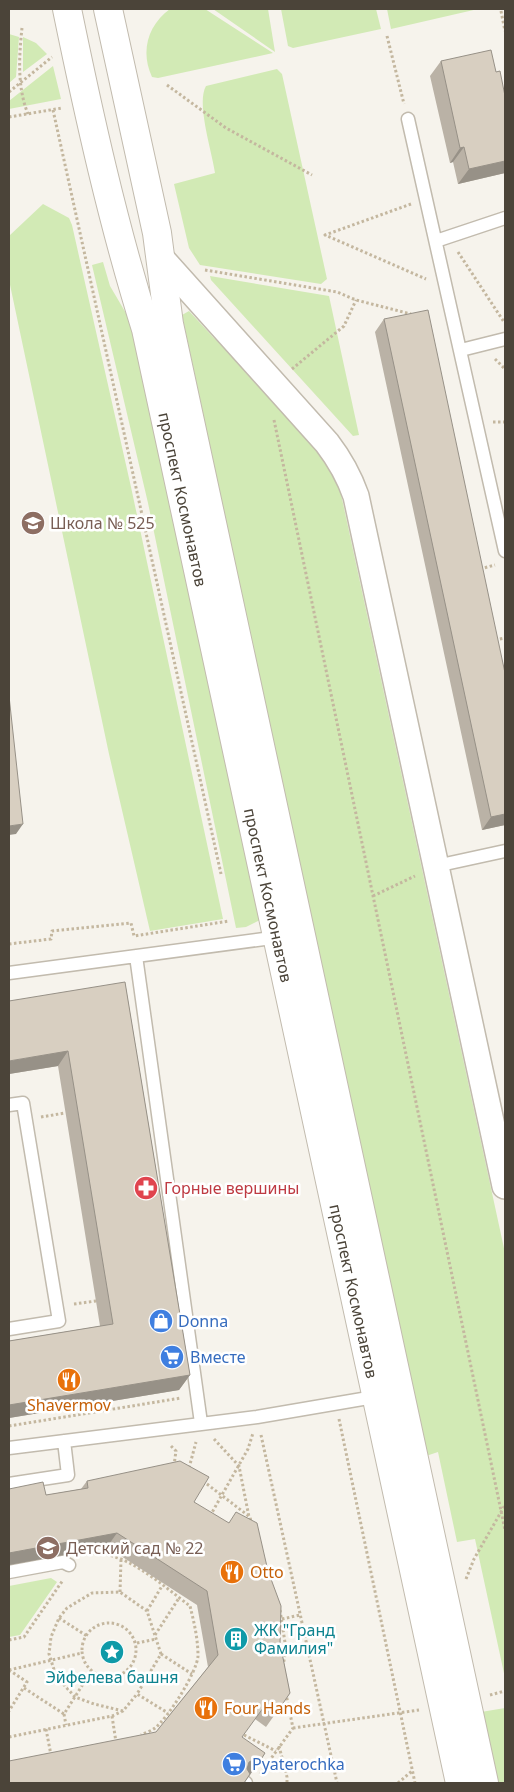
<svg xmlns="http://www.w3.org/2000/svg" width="514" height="1792" viewBox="0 0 514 1792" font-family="'Noto Sans',sans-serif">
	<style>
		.green { fill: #d2eab5 }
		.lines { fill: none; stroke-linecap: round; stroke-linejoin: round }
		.service-casing { stroke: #c2bbae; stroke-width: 15 }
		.minor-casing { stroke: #c2bbae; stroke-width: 28 }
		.tertiary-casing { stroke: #c2bbae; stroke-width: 30 }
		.path { stroke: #c4b79f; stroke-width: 3; stroke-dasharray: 2.5 2.5; stroke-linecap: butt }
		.service { stroke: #fff; stroke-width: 12 }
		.minor { stroke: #fff; stroke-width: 25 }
		.tertiary { stroke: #fff; stroke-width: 28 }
		.wall { fill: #bab2a6 }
		.shaded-wall { fill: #979187 }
		.building { fill: #d8cfc1; stroke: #979187 }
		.labels { text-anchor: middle; stroke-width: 5; stroke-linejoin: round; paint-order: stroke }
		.street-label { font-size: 16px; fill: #4b4439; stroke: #fff }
		.education-label { font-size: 16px; fill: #785e54; stroke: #fff; text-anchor: start }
		.health-label { font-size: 16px; fill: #be3a42; stroke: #fff; text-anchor: start }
		.shop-label { font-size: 16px; fill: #366cbe; stroke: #fff; text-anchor: start }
		.food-label { font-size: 16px; fill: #c56008; stroke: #fff; text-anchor: start }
		.culture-label { font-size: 16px; fill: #0d838f; stroke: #fff; text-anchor: start }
	</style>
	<rect width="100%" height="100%" fill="#f6f3ec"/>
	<!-- green -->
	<path class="green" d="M170,9H205L273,53L158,78L152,77C140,51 148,25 170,9Z
		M213,9H268L275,52Z
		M281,9H376L381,29L293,48L288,46Z
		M387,9H478L391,29Z
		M9,34L19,37L16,77L9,83Z
		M23,37L36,43L47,54L23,72Z
		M53,66L61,99L9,109V101Z
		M277,69L282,74L327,279L321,284L200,265L189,248L174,184L215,173C212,152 196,103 206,86Z
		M43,204L69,218L72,225L131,487L223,919L150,931L109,754L9,280V236Z
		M103,262L110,286L130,320L260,920L246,927L236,928L148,503L92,265Z
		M210,276L329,296L359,435L353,436L211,280Z
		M189,311L213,337L249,370L246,373L336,471L505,1253V1678L475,1539L457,1542L438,1452L426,1456L182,315Z
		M51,1578L57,1582L20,1635L9,1637V1586Z
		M505,1708V1783H497L481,1712Z"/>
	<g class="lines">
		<!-- service casing -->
		<g class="service-casing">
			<path id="service" d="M408,119L505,551
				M436,241L505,218
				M461,350L505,339
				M436,866L505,851
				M136,956L201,1423
				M9,973L279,937
				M9,1105L23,1103L59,1321L9,1329
				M9,1448L257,1417L380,1396
				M9,1484L68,1475L64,1441
				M9,1572L63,1562L69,1565
				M245,1782L246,1783"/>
		</g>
		<!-- minor casing -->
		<g class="minor-casing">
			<path id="minor" d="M161,258L327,443C340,460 349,476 356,496L505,1186"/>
		</g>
		<!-- tertiary casing -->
		<g class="tertiary-casing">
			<g id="tertiary">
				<path id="s1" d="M67,9C89,116 113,224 146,329L460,1783"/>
				<path d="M108,9L157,233L169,324L484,1783"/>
			</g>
		</g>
		<!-- path -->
		<path class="path" d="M501,11L505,31
			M22,28C19,56 17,87 28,114
			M387,36L404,104
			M167,85L226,128L312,175
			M9,92L52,57
			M53,110L221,874
			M9,117L62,108
			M411,204L325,235L426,279
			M458,252L504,322
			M205,270L337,292L356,300L411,314
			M495,359L505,369
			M292,369L344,326L356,300
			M274,420L505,1530
			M493,422H505
			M480,569L495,565
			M495,640L505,638
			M373,896L415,876
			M9,944L51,939L52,931L131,923L134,936L229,921
			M41,1117L65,1113
			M74,1304L96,1301
			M339,1419L415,1783
			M9,1426L181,1398
			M261,1435L337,1783
			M214,1439L239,1466L249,1517
			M171,1446L176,1451L174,1465
			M189,1468L196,1442
			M203,1481L250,1517L251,1522
			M210,1516L248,1449L253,1433
			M86,1554C122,1547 163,1586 190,1606C194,1622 198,1639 198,1656C197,1672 168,1718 155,1728C151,1731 145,1733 141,1735
			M466,1579L474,1559L505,1505
			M120,1592L121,1559
			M280,1610L286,1649L283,1666
			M147,1611L162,1586
			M59,1618L87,1636
			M282,1619L300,1615
			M82 1650a27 27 0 1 1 54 0a27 27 0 1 1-54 0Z
			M155,1635L179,1598
			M9,1640L24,1637L63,1580
			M137,1643L156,1639
			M161,1654L192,1674
			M9,1670L82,1653
			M9,1670L27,1682L9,1711
			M24,1688L64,1714L92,1670
			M490,1695L505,1691
			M123,1711L94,1704L75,1697L56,1676L49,1654L51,1637L59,1618L67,1608L92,1593L120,1592L147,1611L161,1654L137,1694
			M64,1714L66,1725
			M112,1716L116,1742
			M293,1728L419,1710
			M46,1729L51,1755
			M244,1735L276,1751
			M9,1737L112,1716L123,1711L137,1694L168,1713
			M279,1746L287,1777V1783
			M260,1774L293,1728L286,1694
			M398,1783L412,1771"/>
		<!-- service -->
		<use href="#service" class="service"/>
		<!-- minor -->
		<use href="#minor" class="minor"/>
		<!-- tertiary -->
		<use href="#tertiary" class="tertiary"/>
	</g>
	<!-- wall -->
	<path class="wall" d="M441,61L496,72L505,96V173L458,184L453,162L450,163L430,76Z
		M384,319L505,673V825L482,830L375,332Z
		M125,982L190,1375L179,1390L9,1418V1341L100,1326L58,1066L9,1074Z
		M87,1481L194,1502L280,1643L290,1693L266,1727L255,1719L156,1732L208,1667L197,1605L107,1547L9,1565V1489L46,1495L81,1489Z"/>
	<!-- shaded-wall -->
	<path class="shaded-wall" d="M464,147L453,162L450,163L460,148Z
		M505,161V173L458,184L469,169Z
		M505,814V825L482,830L491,817Z
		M23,824L16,834L9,835V826Z
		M68,1051L58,1066L9,1074V1061Z
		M190,1375L179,1390L9,1418V1405Z
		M117,1533L107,1547L9,1565V1553Z
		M265,1753L255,1768L244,1783L243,1774L249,1762Z"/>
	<!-- building -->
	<path class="building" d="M491,50L496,72L500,71L505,96V161L469,169L464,147L460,148L441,61Z
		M428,310L505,673V814L491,817L384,319Z
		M9,696L23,824L9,826Z
		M125,982L190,1375L9,1405V1341L113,1324L68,1051L9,1061V1001Z
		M180,1461L209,1477L194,1502L229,1523L236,1512L257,1523L268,1571L281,1606L280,1643L290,1693L277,1712L266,1704L242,1737L265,1753L260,1761L253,1760L249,1762L247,1769L250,1774L244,1783H9V1761L156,1732L218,1655L207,1591L117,1533L9,1553V1489L43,1482L46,1495L88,1488L87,1481Z"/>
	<!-- icons -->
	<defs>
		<g id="school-disc" transform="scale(1.25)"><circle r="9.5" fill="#8d6e63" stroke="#fff"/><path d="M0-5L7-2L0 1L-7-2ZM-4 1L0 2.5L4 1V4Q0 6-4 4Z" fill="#fff"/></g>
		<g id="pharmacy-disc" transform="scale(1.25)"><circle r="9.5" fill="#e0444e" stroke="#fff"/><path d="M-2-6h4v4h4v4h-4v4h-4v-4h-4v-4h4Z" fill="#fff"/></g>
		<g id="shop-disc" transform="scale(1.25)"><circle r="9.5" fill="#3f7fe0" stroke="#fff"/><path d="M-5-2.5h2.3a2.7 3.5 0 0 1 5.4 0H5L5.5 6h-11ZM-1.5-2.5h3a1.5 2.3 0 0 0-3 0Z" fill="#fff"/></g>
		<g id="supermarket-disc" transform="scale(1.25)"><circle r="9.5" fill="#3f7fe0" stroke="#fff"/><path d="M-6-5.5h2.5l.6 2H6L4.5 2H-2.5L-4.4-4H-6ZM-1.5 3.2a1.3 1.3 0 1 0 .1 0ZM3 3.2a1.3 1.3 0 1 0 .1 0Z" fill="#fff"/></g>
		<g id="restaurant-disc" transform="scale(1.25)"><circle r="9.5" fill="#e8710a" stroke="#fff"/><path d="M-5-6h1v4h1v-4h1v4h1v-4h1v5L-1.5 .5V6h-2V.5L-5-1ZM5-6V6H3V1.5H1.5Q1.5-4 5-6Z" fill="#fff"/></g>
		<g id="building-disc" transform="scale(1.25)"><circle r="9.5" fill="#0f9aa8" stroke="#fff"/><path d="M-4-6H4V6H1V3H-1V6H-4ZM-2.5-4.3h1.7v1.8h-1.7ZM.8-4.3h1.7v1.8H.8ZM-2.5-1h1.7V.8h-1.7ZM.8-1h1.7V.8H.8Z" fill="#fff"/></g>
		<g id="sight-disc" transform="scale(1.25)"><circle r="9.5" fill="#0f9aa8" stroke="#fff"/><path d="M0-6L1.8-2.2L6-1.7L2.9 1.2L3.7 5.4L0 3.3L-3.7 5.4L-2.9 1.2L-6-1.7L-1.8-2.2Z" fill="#fff"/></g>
	</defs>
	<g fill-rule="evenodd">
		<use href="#school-disc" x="33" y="523"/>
		<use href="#pharmacy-disc" x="146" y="1188"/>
		<use href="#shop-disc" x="161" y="1321"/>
		<use href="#supermarket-disc" x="172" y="1357"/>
		<use href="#restaurant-disc" x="69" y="1380"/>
		<use href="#school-disc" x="48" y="1548"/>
		<use href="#restaurant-disc" x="232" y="1572"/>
		<use href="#building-disc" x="236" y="1639"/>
		<use href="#sight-disc" x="112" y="1652"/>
		<use href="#restaurant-disc" x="206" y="1708"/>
		<use href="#supermarket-disc" x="234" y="1764"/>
	</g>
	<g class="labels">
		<!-- street labels -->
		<g class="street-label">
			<text dy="6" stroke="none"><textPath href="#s1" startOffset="504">проспект Космонавтов</textPath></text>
			<text dy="6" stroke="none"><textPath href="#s1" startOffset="909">проспект Космонавтов</textPath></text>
			<text dy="6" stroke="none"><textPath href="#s1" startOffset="1314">проспект Космонавтов</textPath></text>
		</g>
		<!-- education labels -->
		<g class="education-label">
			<text x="50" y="529">Школа № 525</text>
			<text x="66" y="1554">Детский сад № 22</text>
		</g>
		<!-- health labels -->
		<g class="health-label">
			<text x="164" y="1194">Горные вершины</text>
		</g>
		<!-- shop labels -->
		<g class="shop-label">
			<text x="178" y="1327">Donna</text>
			<text x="190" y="1363">Вместе</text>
			<text x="252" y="1770">Pyaterochka</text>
		</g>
		<!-- food labels -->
		<g class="food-label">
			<text x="69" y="1411" text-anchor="middle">Shavermov</text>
			<text x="250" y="1578">Otto</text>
			<text x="224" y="1714">Four Hands</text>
		</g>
		<!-- culture labels -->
		<g class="culture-label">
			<text x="254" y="1636">ЖК "Гранд<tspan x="254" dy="18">Фамилия"</tspan></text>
			<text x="112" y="1683" text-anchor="middle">Эйфелева башня</text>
		</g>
	</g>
	<!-- border -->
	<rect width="514" height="1792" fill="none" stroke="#4b4439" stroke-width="20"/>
</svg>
